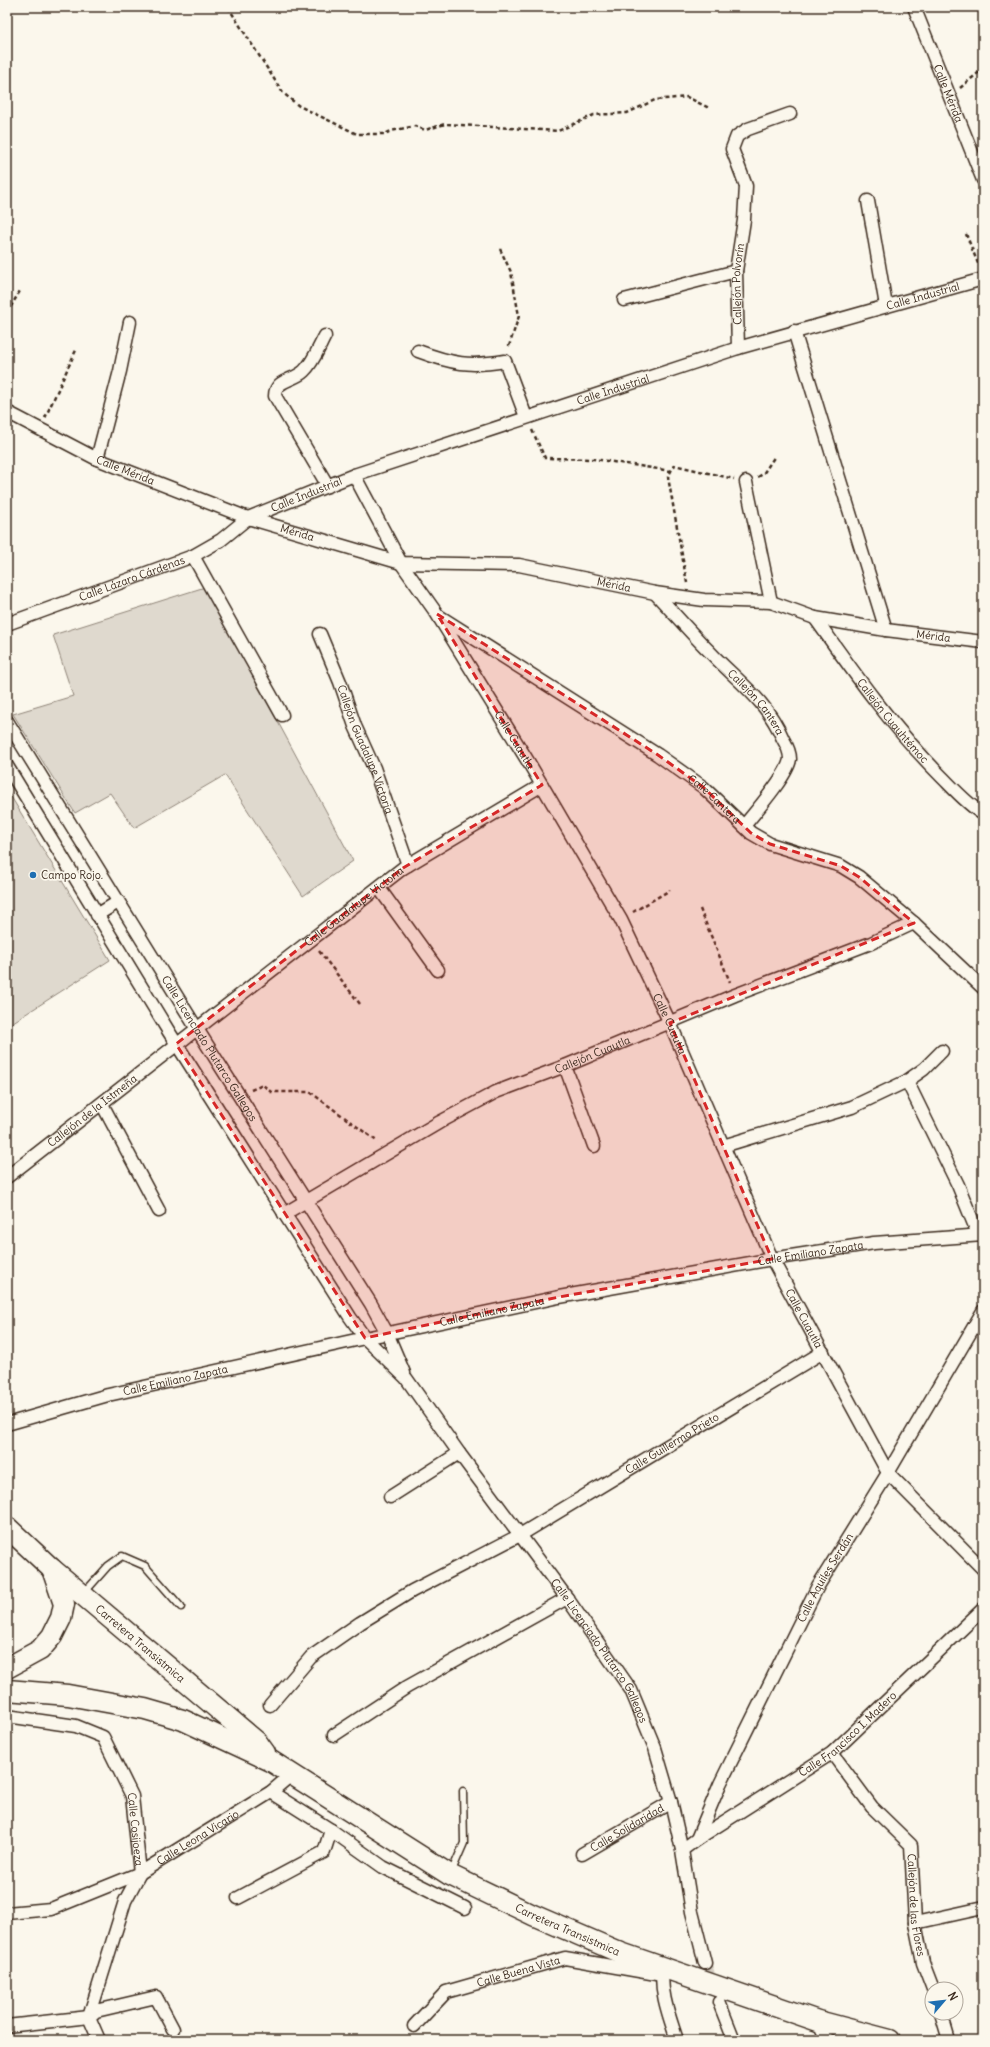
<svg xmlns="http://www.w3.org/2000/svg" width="990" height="2047" viewBox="0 0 990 2047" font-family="Delius,sans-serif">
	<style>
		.green { fill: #dfd9ce; stroke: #8d8276 }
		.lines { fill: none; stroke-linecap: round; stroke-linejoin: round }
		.minor-tunnel { stroke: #d5cec3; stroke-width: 12; stroke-dasharray: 12 6; stroke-linecap: butt }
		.service-casing { stroke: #3b2a1e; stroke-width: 9 }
		.minor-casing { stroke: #3b2a1e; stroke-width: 15 }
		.primary-casing { stroke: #3b2a1e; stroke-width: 23 }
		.path { stroke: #3b2a1e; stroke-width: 2.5; stroke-dasharray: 4 3; stroke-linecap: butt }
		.service { stroke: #fbf7ec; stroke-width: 6 }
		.minor { stroke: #fbf7ec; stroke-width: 12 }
		.primary { stroke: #fbf7ec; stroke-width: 20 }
		.marked { fill: #d62828; fill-opacity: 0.2; stroke: #d62828; stroke-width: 3; stroke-dasharray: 8 5; stroke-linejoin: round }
		.poi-dot { fill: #1f6fb2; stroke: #fbf7ec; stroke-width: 1.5 }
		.labels { text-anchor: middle; stroke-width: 3.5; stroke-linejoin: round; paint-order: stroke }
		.street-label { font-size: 11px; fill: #3b2a1e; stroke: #fbf7ec }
		.poi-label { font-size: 11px; fill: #3b2a1e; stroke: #fbf7ec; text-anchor: start }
	</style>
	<rect width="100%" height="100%" fill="#fbf7ec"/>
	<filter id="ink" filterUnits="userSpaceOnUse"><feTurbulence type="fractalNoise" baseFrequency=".025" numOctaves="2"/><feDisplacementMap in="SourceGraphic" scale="8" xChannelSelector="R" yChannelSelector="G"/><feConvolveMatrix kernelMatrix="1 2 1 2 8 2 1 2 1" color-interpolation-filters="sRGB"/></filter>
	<g filter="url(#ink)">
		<!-- green -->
		<path class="green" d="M205,587L353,861L303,896L225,775L134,828L110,793L75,813L13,714L73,696L53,635Z
			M7,790L110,960L7,1026Z"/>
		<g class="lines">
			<!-- minor-tunnel -->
			<path class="minor-tunnel" d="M705,1963L714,1988"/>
			<!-- service casing -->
			<g class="service-casing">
				<path id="service" d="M84,1593L108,1566L122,1556L145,1566L181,1607
					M451,1873L464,1843L463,1791"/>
			</g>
			<!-- minor casing -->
			<g class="minor-casing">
				<g id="minor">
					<path id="s1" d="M914,7L983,180"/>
					<path d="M868,201L886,306"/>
					<path d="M624,300L736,271"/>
					<path d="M794,331L886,630"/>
					<path d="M325,336C319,347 313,363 304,371C294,381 275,379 275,396L328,486"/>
					<path id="s2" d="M738,348L736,271L744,220L746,186L732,149L737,136L748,129L790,114"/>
					<path d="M418,351C453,364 469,367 505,361L526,417"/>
					<path id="s3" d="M7,412L97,459L248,518L401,563L519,565L655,593L704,600L771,602L815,618L886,630L983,642"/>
					<path d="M97,459L120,371L130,322"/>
					<path id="s4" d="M354,475L401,563L437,614L529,763L621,920L670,1023L772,1259L888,1473L983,1569"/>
					<path d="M746,482L771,602"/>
					<path d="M193,556L282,715"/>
					<path id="s5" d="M655,593C673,612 690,632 709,651C737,681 766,699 783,739C786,744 790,752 790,759C788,775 755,812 744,826"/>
					<path id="s6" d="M439,616L658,755L703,787L751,833L770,844L841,866L859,877L914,923L983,988"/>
					<path id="s7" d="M815,618C854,673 892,727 940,775C953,788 967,804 983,814"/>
					<path id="s8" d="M7,624L193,556L221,540L248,518L354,475L738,348L983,279"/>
					<path id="s9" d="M320,634L340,682L355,726L374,768L408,865"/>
					<path id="s10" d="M7,721L197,1029L371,1304L387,1333L404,1373"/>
					<path id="s11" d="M7,766L169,1032L350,1317L365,1338L406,1378L459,1453L567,1598L631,1690L655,1748L671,1802L682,1850L692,1912L705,1963"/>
					<path d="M379,888L438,970"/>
					<path d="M97,915L118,902"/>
					<path d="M565,1066L594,1146"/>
					<path d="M907,1081L958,1185L978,1234"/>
					<path d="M102,1104L159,1211"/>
					<path d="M723,1146L852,1107L907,1081L924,1069L942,1051"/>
					<path id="s12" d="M7,1177L403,868L542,785"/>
					<path id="s13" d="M284,1214L440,1122L496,1092L565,1066L735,995L871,943L914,923"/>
					<path id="s14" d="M7,1424L108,1395L365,1338L559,1297L772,1259L874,1243L983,1235"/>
					<path d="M390,1497L459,1453"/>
					<path id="s15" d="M270,1705L311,1657L360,1623L412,1591L520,1535L823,1352"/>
					<path id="s16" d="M7,1716L76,1726L103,1737L132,1796L140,1873L125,1901L89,2017L99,2040"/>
					<path d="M334,1735L407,1687L567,1598"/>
					<path id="s17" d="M832,1753L872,1807L911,1845L915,1923L923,1963L933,1989"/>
					<path d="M271,1792L331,1830L383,1867L465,1908"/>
					<path id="s18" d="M697,1839L832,1753L983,1609"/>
					<path id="s19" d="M682,1850L697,1839L720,1784L818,1586L888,1473L983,1311"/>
					<path id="s20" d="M582,1854L671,1802"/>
					<path d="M238,1898L324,1852L331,1830"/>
					<path id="s21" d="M7,1913L51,1909L140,1873L271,1792L291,1775"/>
					<path d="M915,1923L983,1908"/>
					<path d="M663,1967C659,1991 670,2018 677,2040"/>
					<path d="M719,2002L734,2040"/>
					<path d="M941,2013L949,2040"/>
					<path d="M818,2021L827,2040"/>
					<path d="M7,2026L89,2017L96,2011L156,1997L173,2029"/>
					<path id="s22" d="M414,2026L446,1992L565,1958L662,1975"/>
				</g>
			</g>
			<!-- primary casing -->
			<g class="primary-casing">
				<g id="primary">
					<path id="s23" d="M7,1527L52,1569L257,1742L265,1753"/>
					<path d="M7,1668L40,1650L52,1636L61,1618L64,1604L52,1569"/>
					<path id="s24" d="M7,1690L68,1695L145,1709L183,1720L271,1761L450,1875L533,1915L621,1953L818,2021L890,2040"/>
				</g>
			</g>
			<!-- path -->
			<path class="path" d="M228,7L283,93L299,106L357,134H385L391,131L415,126L425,130L445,124L558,131L594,115L627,113L655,100L687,97L709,108
				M960,88L983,69
				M966,234L979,266
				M500,249L511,272L519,316L508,349
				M7,313L20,291
				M45,418L77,348
				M532,430L545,458L594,459L671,471
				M758,477L763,474L775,456
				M687,583L668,477L674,465L734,479
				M700,909L730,982
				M633,912L670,890
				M319,951L360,1004
				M251,1090L263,1085L271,1092H310L378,1142"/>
			<!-- service -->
			<use href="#service" class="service"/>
			<!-- minor -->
			<use href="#minor" class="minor"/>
			<!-- primary -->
			<use href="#primary" class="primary"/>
		</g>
	</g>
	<!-- marked area -->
	<path class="marked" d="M437,614L658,755L703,787L751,833L770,844L841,866L859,877L914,923L670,1023L772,1259L559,1297L365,1338L176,1044L403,868L542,785Z"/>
	<!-- markers -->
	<circle class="poi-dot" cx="33" cy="875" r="4"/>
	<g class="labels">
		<!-- street labels -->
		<g class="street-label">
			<text dy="4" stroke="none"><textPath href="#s1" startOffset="93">Calle Mérida</textPath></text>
			<text dy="4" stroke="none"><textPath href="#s2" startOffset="64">Callejón Polvorín</textPath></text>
			<text dy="4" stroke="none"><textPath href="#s8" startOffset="976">Calle Industrial</textPath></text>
			<text dy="4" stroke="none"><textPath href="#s8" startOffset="652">Calle Industrial</textPath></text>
			<text dy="4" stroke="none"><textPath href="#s3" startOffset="132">Calle Mérida</textPath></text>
			<text dy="4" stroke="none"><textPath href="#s8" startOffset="328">Calle Industrial</textPath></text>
			<text dy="4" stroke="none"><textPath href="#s3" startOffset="315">Mérida</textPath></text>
			<text dy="4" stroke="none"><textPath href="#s8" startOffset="133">Calle Lázaro Cárdenas</textPath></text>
			<text dy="4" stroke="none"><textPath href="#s3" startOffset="638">Mérida</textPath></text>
			<text dy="4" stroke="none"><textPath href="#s3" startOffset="963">Mérida</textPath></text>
			<text dy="4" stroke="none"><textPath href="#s5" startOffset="149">Callejón Cantera</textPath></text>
			<text dy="4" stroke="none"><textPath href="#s7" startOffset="129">Callejón Cuauhtémoc</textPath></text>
			<text dy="4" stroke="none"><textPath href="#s4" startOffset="310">Calle Cuautla</textPath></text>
			<text dy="4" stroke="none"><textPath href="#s9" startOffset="124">Callejón Guadalupe Victoria</textPath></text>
			<text dy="4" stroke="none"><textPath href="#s6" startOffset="331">Calle Cantera</textPath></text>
			<text dy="4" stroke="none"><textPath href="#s12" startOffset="440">Calle Guadalupe Victoria</textPath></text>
			<text dy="4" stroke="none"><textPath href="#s4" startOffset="634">Calle Cuautla</textPath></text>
			<text dy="4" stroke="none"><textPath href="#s10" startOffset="385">Calle Licenciado Plutarco Gallegos</textPath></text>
			<text dy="4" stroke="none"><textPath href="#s13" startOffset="348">Callejón Cuautla</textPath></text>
			<text dy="4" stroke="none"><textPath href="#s12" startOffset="108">Callejón de la Istmeña</textPath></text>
			<text dy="4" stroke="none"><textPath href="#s14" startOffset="822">Calle Emiliano Zapata</textPath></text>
			<text dy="4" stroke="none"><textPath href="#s14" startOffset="498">Calle Emiliano Zapata</textPath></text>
			<text dy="4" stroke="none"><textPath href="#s4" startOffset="958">Calle Cuautla</textPath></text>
			<text dy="4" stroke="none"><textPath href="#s14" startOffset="174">Calle Emiliano Zapata</textPath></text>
			<text dy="4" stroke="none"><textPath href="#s15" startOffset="483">Calle Guillermo Prieto</textPath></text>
			<text dy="4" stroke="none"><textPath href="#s19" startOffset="310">Calle Aquiles Serdán</textPath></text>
			<text dy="4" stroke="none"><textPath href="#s23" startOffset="177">Carretera Transistmica</textPath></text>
			<text dy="4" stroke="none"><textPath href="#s11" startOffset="1067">Calle Licenciado Plutarco Gallegos</textPath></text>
			<text dy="4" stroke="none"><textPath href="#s18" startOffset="184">Calle Francisco I. Madero</textPath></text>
			<text dy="4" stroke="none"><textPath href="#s20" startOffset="52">Calle Solidaridad</textPath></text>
			<text dy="4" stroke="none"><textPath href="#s16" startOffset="198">Calle Cosijoeza</textPath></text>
			<text dy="4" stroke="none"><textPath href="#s21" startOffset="208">Calle Leona Vicario</textPath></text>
			<text dy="4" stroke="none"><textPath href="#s17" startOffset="182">Callejón de las Flores</textPath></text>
			<text dy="4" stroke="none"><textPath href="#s24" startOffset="618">Carretera Transistmica</textPath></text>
			<text dy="4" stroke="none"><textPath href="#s22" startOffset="122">Calle Buena Vista</textPath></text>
		</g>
		<!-- poi labels -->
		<g class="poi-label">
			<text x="41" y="879">Campo Rojo.</text>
		</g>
	</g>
	<!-- margin -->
	<rect width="990" height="2047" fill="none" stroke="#fbf7ec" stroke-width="24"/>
	<rect x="12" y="12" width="966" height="2023" fill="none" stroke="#3b2a1e" stroke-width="1.5" filter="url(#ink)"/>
	<!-- north arrow -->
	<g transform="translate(944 2001) rotate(62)"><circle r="19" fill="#fbf7ec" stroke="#aea59a"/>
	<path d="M0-3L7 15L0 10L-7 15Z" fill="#1f6fb2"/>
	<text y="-6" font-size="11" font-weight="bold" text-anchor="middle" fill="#3b2a1e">N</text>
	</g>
</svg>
